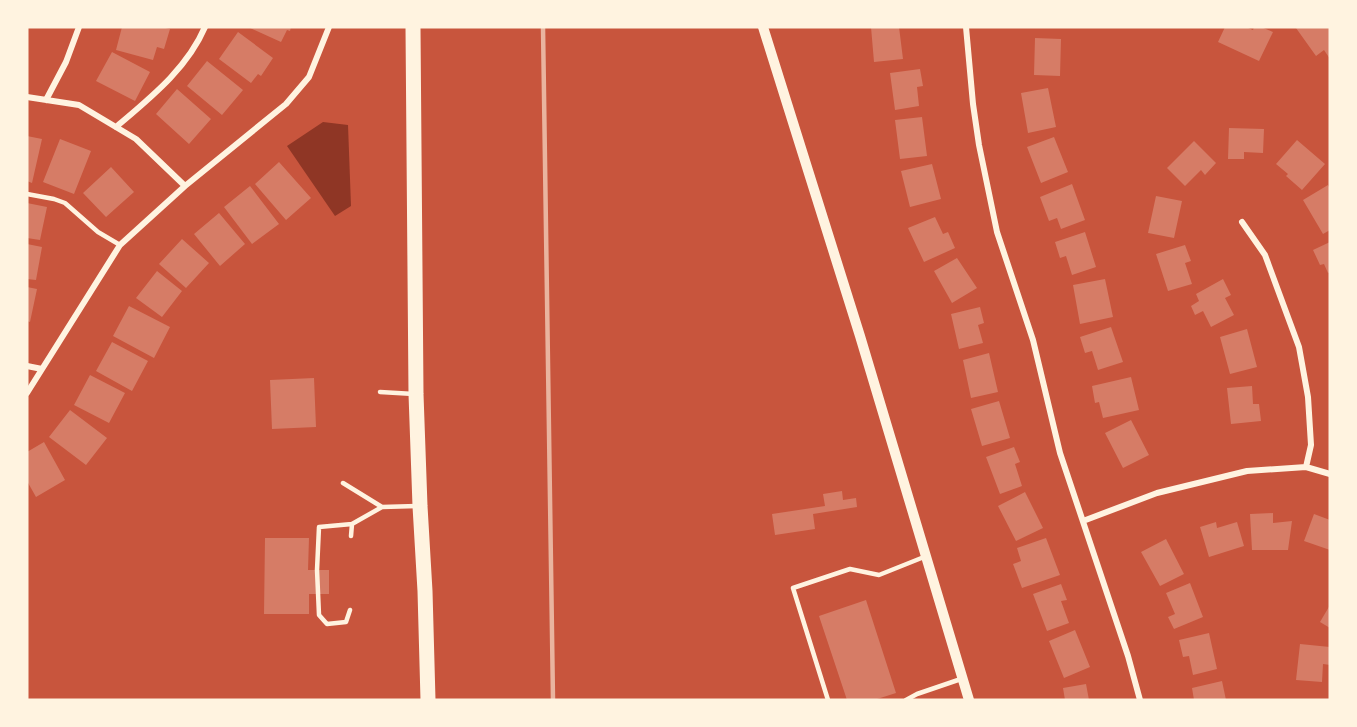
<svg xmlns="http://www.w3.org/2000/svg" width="1357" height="727" viewBox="0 0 1357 727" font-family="Lato,sans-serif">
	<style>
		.water { fill: #8f3625 }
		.building { fill: #d67c66 }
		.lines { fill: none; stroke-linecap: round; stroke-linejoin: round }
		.service { stroke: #fff3e0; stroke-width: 4.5 }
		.minor { stroke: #fff3e0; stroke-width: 6 }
		.tertiary { stroke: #fff3e0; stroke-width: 10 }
		.primary { stroke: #fff3e0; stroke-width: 15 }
		.rail { stroke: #e9b49f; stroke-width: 4.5 }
	</style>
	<rect width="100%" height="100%" fill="#c8553d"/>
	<!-- water -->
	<path class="water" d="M323,122L348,125L351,206L335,216L287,146Z"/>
	<!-- building -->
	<path class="building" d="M122,27H161L170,29L164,49L157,47L153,60L116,50Z
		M248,27H291L290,31L287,30L281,42Z
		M871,27H899L903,59L874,62Z
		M1225,27H1246L1253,30L1254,27H1261L1273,32L1259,61L1218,42Z
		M1298,27H1330V59L1324,50L1316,56L1296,28Z
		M238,32L273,58L261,76L258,74L251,83L219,59Z
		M1035,38L1061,39L1060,76L1034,75Z
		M112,52L150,72L135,101L96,81Z
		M207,61L243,90L222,115L187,86Z
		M920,69L923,86L917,87L919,106L895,110L890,73Z
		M1048,88L1056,127L1028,133L1021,93Z
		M177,89L211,119L189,144L156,114Z
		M922,117L927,156L900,159L895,120Z
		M1229,128L1264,129L1263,153L1244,152V159H1228Z
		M27,136L42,139L32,183L27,181Z
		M1054,137L1068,172L1041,183L1027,147Z
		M60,139L91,151L74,194L43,182Z
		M1297,140L1325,164L1302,190L1286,176L1288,174L1276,164Z
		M1194,141L1216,163L1205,175L1201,170L1185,186L1167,168Z
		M279,162L311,198L286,220L255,184Z
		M932,164L941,199L910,207L901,171Z
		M111,167L134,192L106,217L83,193Z
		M1072,184L1085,220L1061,229L1057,218L1049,221L1040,197Z
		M1328,185L1330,189V230L1323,234L1303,200Z
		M250,186L279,224L252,244L224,207Z
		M1156,196L1182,201L1174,238L1148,233Z
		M27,203L47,207L40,240L27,238Z
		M219,213L245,244L220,266L194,234Z
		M935,217L943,234L948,232L955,248L924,262L908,228Z
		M1085,232L1096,267L1072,275L1066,256L1060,258L1055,242Z
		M182,239L209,263L186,288L159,264Z
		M1330,242V272L1328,273L1324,264L1320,265L1313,250Z
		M27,244L42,247L36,280L27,279Z
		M1185,245L1191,261L1185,263L1192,284L1168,291L1156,254Z
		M957,258L977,288L952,303L934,271Z
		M157,271L182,291L162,317L136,298Z
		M1105,279L1113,317L1080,324L1073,285Z
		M1223,279L1231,295L1225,298L1234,315L1211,327L1203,311L1195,315L1191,306L1199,301L1196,294Z
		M27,287L37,289L30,322L27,321Z
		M129,306L170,327L154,358L113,336Z
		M980,307L984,323L978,325L983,343L959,349L951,314Z
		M1111,327L1123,362L1098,370L1092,351L1085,353L1080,337Z
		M1247,329L1257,367L1230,374L1220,337Z
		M112,342L148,361L132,391L96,371Z
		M989,353L998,392L971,398L963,360Z
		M90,375L125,393L109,423L74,405Z
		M1131,377L1139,410L1103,418L1099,402L1095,403L1092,386Z
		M314,378L316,427L272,429L270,380Z
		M1252,386L1253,404H1259L1261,421L1231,424L1227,388Z
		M999,401L1010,438L982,446L971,409Z
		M70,410L107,438L86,465L49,437Z
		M1131,420L1149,455L1123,468L1105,433Z
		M44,442L65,480L36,497L27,481V452Z
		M1014,447L1020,462L1015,464L1022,486L1000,494L986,457Z
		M842,491L843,500L856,498L857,507L813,514L815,529L775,535L772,514L825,506L823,494Z
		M1025,492L1043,528L1016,541L998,506Z
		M1273,513V523L1292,521L1288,550H1252L1250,514Z
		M1314,514L1330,520V550L1304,541Z
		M1216,522L1217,528L1237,522L1244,546L1209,557L1200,527Z
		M265,538H309L308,570H329V594H309V614H264Z
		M1046,538L1060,575L1022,588L1013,564L1021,561L1017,548Z
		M1166,539L1184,574L1160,586L1141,552Z
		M1190,583L1203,617L1174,629L1168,617L1175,614L1166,593Z
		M1061,584L1067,600L1061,601L1069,623L1047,631L1033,594Z
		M866,600L896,693L874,700H847L819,616Z
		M1330,605V628L1320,622Z
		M1075,630L1090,667L1064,678L1049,641Z
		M1209,633L1217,669L1193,675L1189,656L1183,657L1179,640Z
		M1300,644L1330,647V665L1323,664L1322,682L1296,680Z
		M1222,681L1226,700H1194L1192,688Z
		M1086,684L1089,700H1065L1063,688Z"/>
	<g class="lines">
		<!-- service -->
		<path class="service" d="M27,194L54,199L65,203L98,232L120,245
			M380,392L414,394
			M343,483L382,507L417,506
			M351,536L352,524L382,507
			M350,610L346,622L327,624L319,615L317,570L319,527L352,524
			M828,700L793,588L850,569L879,575L924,557
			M906,700L917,694L961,679"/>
		<!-- minor -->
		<path class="minor" d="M966,27L973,104L979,145L997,232L1033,340L1060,453L1128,656L1140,700
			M27,97L79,105L136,139L185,186
			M46,100L66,62L79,27
			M116,127C150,98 187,69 205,27
			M1242,222L1265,255L1299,347L1308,397L1311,445L1306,467
			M27,366L42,369
			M27,393L120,245L185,186L286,104L309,77L329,27
			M1083,521L1157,493L1247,471L1306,467L1330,474"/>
		<!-- tertiary -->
		<path class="tertiary" d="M763,27L860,336L969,700"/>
		<!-- primary -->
		<path class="primary" d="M413,27L416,394L420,506L425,591L428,700"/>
		<!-- rail -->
		<path class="rail" d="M543,27L553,700"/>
	</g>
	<!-- border -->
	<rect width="1357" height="727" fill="none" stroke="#fff3e0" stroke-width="57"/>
</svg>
